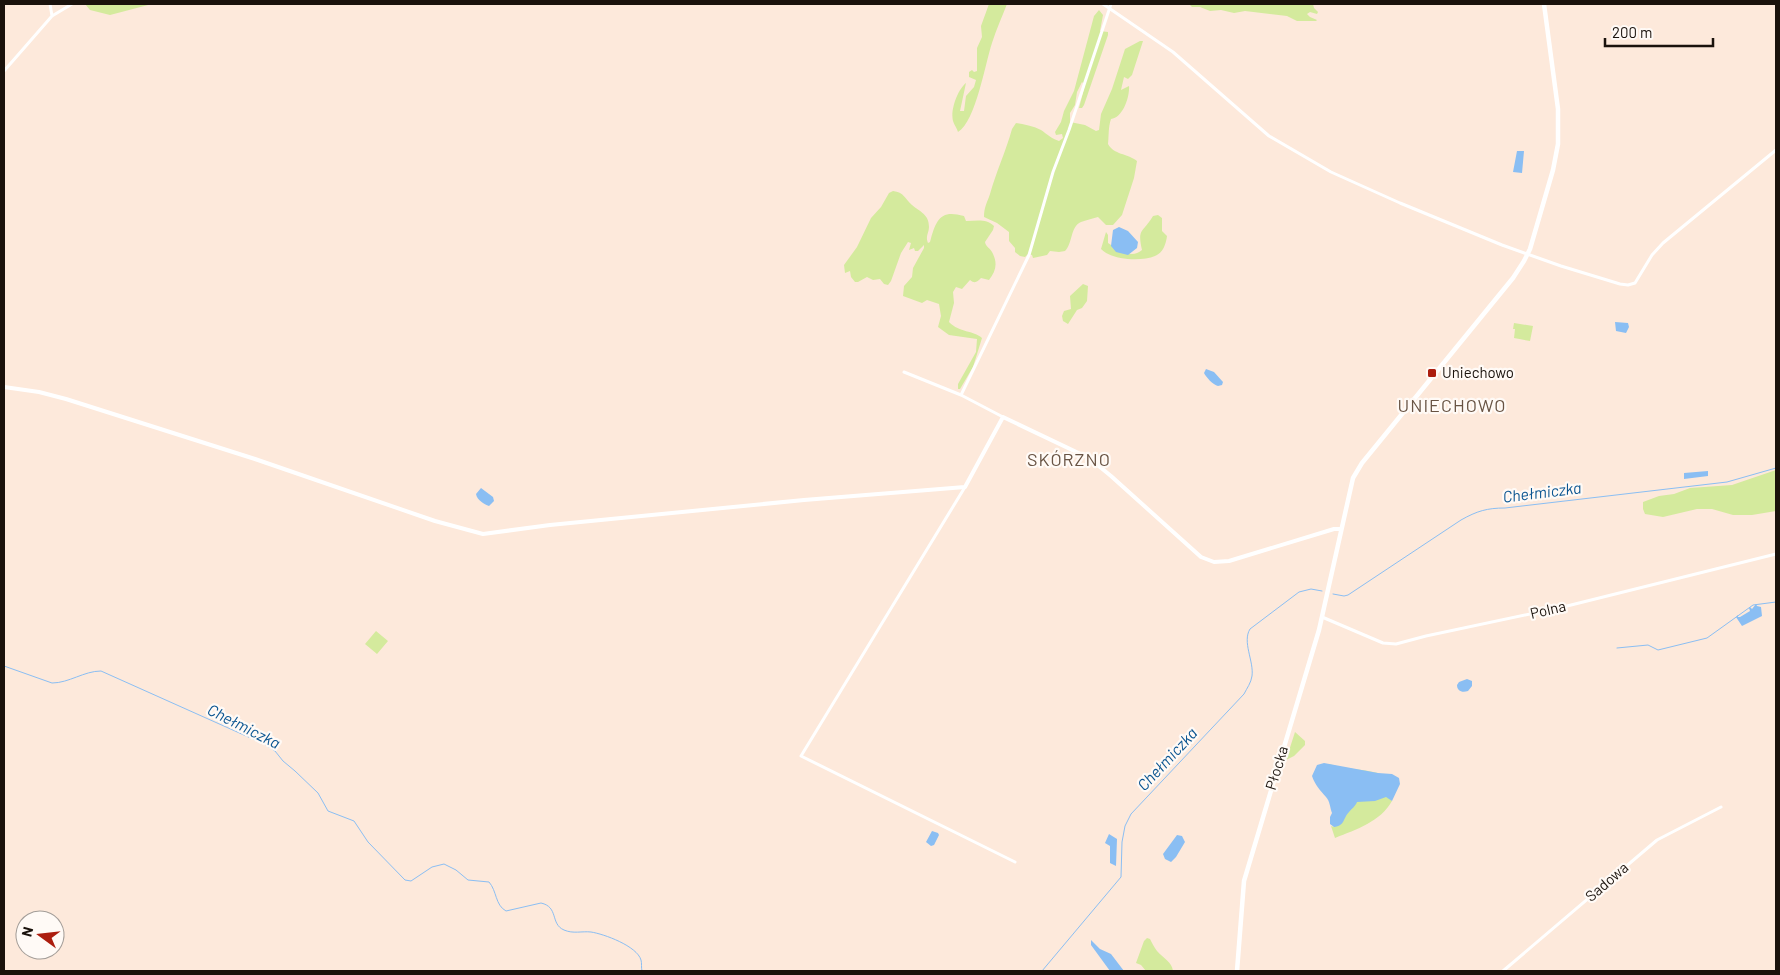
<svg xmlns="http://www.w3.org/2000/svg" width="1780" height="975" viewBox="0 0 1780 975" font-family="Barlow,sans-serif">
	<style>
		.green { fill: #d4ea9d }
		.water { fill: #8abef3 }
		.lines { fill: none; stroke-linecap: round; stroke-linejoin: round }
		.stream { stroke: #8abef3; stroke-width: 1 }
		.minor { stroke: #fff; stroke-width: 3 }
		.tertiary { stroke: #fff; stroke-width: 4 }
		.secondary { stroke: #fff; stroke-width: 4.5 }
		.poi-dot { fill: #ac1d0e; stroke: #fffaf6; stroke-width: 2 }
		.labels { text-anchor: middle; stroke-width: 4.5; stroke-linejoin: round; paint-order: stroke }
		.poi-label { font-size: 15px; fill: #1a120c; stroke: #fffaf6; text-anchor: start }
		.street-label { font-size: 15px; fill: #1a120c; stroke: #fffaf6 }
		.water-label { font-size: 16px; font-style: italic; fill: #0b5591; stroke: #fffaf6 }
		.quarter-label { font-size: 18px; letter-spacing: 1px; fill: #685343; stroke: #fffaf6 }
	</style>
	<rect width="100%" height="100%" fill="#fde9db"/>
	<!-- green -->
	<path class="green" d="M85,4H152L110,15L90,10Z
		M989,4H1007C1002,17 996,30 992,43C985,64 976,121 958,132C957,128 954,125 953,121C950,110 958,89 966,83L960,111H964L966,96L974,87L976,80L969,77V72L972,70L974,72L977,71V48L982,37L981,26Z
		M1189,4H1313L1314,8L1318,12L1317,14L1310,12L1307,14L1310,17L1317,20L1316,21H1297L1287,16L1245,11L1234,13L1221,10L1210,11L1200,7H1192Z
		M1099,10L1103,15L1100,31L1108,32V35L1084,105L1082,108H1079L1085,85L1082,82L1077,92L1075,105L1070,113V122L1085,125L1096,131L1099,130L1101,114L1112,89L1125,49L1140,41H1143L1132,75L1128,79L1124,77L1121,90L1129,86C1130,96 1123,118 1111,119C1108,128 1109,136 1108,144C1114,155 1127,153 1137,161L1134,178L1122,215L1113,225H1106L1098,217C1092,219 1086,220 1081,222C1070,227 1073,243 1065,251L1059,252L1050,251L1047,255L1033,258L1032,255L1028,254L1025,257L1020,256L1015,252V248L1009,241V232L997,223L984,217C984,207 987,203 990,194C996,172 1006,151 1012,129L1016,123C1024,124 1033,126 1041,130C1047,134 1052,139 1059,141L1063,138L1062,134L1056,135L1055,132L1061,122L1064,111L1074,91L1094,16Z
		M893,191C904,192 905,199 912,205C920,212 929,214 929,227C929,233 925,236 928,243L930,242C936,220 940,209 964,216L966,221C976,221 986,218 994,226L993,230L985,242C986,247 989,247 992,252C998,263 996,271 989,280L981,278C977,282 975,284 970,280L962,289L956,287L953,292L954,303L949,322C960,333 973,330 982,338L973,367L960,389H958V384L976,352L977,339L949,335L938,327L941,316L939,304L927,300L922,303L903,296L904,286L912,277L913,268L924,248V245L918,251H915L914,248L909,250L911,243L908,242L901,253L891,281L888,285L884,284L880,279L873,280L867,277L858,282H855L851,277L850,271L845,273L844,265L857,247L871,218L881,207L889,193Z
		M1158,215L1162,218V231L1167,236C1166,244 1163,253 1155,256C1141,262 1111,260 1101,249L1106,232L1108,235V243C1118,249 1131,260 1142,250C1137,228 1143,233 1153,216Z
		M1083,284L1088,286L1087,301L1082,308L1077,310L1068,324L1063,321L1062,316L1064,311L1071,309L1070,296Z
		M1514,323L1533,326L1530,341L1514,338L1515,329H1513Z
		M1776,470V511L1752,515H1733L1712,509H1697L1663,517L1645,514L1643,509V502L1659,496L1674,494L1690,488L1732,485Z
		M376,631L388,641L377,654L365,644Z
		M1295,732L1305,741V745L1294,756L1286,760Z
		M1329,764C1345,769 1362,769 1378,773L1389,798L1392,801C1380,822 1357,829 1335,838L1331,826L1334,827Z
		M1147,938L1150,939C1152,943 1154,947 1157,951C1163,958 1172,962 1173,971H1146L1141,965L1136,963L1144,941Z"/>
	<!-- water -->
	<path class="water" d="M1517,151H1524L1522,173L1513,172Z
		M1119,227L1128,231L1138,242L1137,248L1128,255L1116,252L1111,246L1113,230Z
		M1615,322L1628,323L1629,327L1626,333L1616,331Z
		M1206,369L1214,372L1223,382L1222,385L1218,386C1213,385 1206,377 1204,373Z
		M1708,471V476L1684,479V473Z
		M481,488L493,497L494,501L489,506C484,504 477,500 476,494Z
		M1756,604L1757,606L1761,607L1762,616L1742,626L1736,617L1738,615V617H1740L1750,611L1749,608L1750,607L1752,609Z
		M1467,679L1472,681V686L1468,691C1462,693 1457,691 1457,685L1459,682Z
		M1324,763L1378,773L1392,774L1399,778L1400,784L1392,801L1386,797L1375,801L1357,802C1355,807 1352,808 1349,812C1343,818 1345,826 1334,827L1330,824V817L1332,813C1330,808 1330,801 1326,797C1320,790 1315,785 1312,776L1317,765Z
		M932,831L938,833L939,835L934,845L931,846L926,842Z
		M1109,834L1117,839L1116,866L1110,863V846L1105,843Z
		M1177,835L1182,836L1185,842L1176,857L1171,862L1165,859L1163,854Z
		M1091,940L1100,949L1111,954L1124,971H1110L1091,945Z"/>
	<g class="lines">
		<!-- stream -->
		<path class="stream" d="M1333,594L1344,596L1348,595L1461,520C1477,511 1487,508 1505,508L1727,482L1776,468
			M1617,648L1648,645L1658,650L1707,638L1753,605L1776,602
			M4,666L52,683C69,683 84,671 101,671L264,744L275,751L283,761L295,771L318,793L328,811L354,821L368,842L405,880L411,881L432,867L444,864L456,870L468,880L489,882C497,891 495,905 506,911L541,903C559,907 550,924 564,930C573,934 582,931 591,932C604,934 637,946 641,960C642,963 641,968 642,971
			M1042,971L1121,877L1122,842L1125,826L1131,814L1244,694C1247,688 1251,683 1252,676C1254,661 1242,642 1250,629L1299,592L1311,589L1322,591"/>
		<!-- minor -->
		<path class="minor" d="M50,4L52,16
			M1103,4L1173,52L1269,136L1331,172L1400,203L1502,245L1561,266L1620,284L1628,285L1635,283L1652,255L1663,243L1776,150
			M4,71L52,16L72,4
			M904,372L961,395
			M1003,417L961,395L1029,255L1053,172L1069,130L1111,4
			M965,487L801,756L1015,862
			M1322,617L1383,643L1396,644L1426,636L1563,607L1776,554
			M1503,971L1657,840L1721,807"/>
		<!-- tertiary -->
		<path class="tertiary" d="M4,387L39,392L66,399L255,459L435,521L483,534L550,525L804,500L965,487L1003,417L1089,458L1111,476L1201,557L1214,562L1229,561L1334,529H1341"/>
		<!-- secondary -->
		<path class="secondary" d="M1237,971L1244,881L1319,630L1353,478L1362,463L1513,278L1524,261L1530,249L1553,170L1558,144V109L1544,4"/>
	</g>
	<!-- markers -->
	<rect class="poi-dot" x="1427" y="368" width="10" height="10" rx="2.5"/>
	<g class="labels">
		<!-- poi labels -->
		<g class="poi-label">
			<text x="1442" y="378">Uniechowo</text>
		</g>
		<!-- street labels -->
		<g class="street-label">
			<text transform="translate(1548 610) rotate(-13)" y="5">Polna</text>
			<text transform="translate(1277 768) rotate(-73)" y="5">Płocka</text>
			<text transform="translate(1607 882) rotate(-41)" y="5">Sadowa</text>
		</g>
		<!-- water labels -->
		<g class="water-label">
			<text transform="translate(1542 492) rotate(-7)" y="6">Chełmiczka</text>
			<text transform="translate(244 726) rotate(27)" y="6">Chełmiczka</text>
			<text transform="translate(1167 759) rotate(-47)" y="6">Chełmiczka</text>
		</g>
		<!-- quarter labels -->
		<g class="quarter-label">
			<text x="1452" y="412">UNIECHOWO</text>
			<text x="1069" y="466">SKÓRZNO</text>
		</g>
	</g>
	<!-- border -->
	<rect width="1780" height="975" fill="none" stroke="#1a120c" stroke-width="10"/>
	<!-- north arrow -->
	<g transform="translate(40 935) rotate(285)"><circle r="24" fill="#fffaf6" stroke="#a39d98"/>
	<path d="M0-4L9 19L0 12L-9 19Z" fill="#ac1d0e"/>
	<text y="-8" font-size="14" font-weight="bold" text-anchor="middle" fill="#1a120c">N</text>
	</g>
	<!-- scale -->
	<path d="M1605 38v8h108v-8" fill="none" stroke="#1a120c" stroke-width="2.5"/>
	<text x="1612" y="38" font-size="15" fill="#1a120c" stroke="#fffaf6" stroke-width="4" paint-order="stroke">200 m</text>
</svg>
